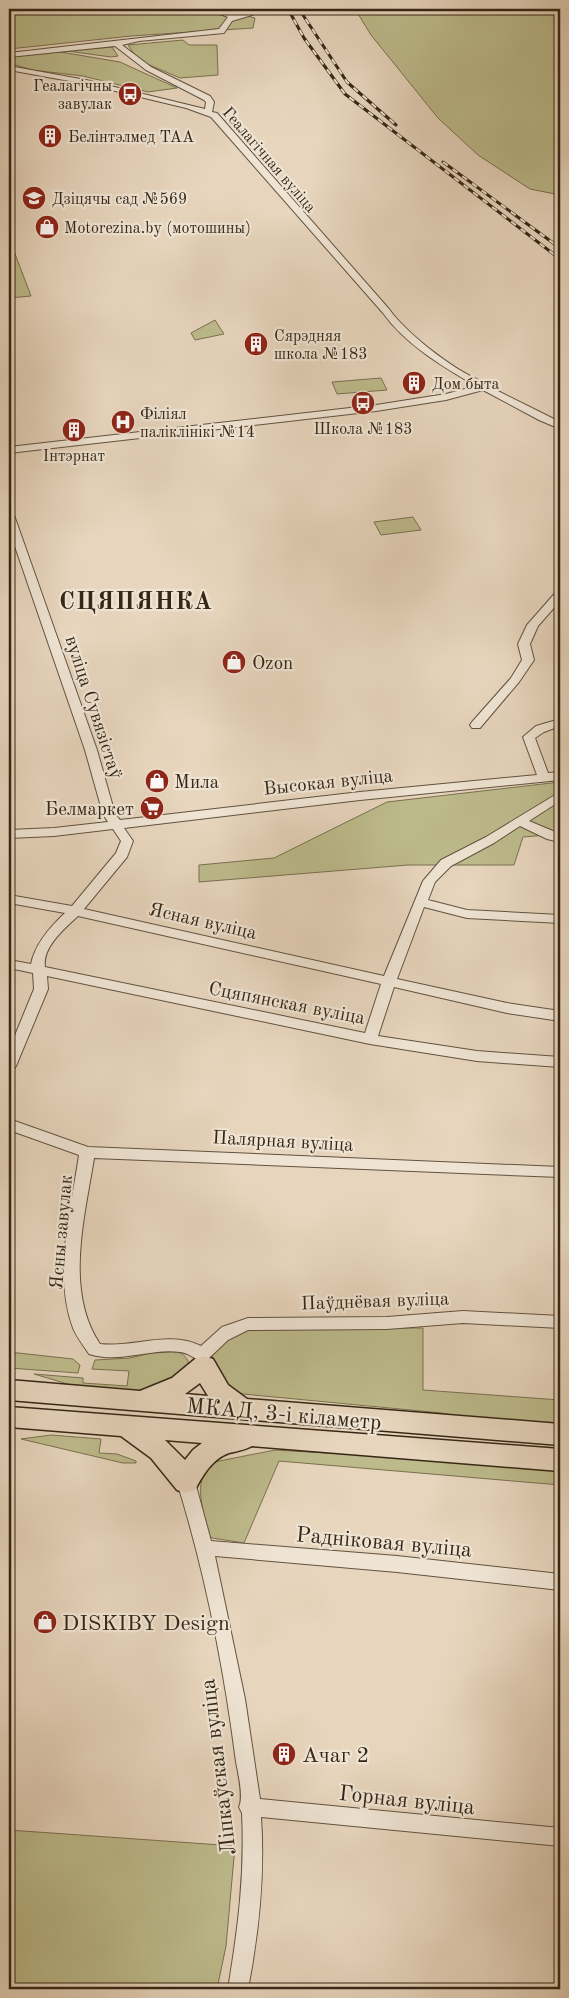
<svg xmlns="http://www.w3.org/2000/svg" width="569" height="1998" viewBox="0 0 569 1998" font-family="'Old Standard TT',serif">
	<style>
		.green { fill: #bdbb8c; stroke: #7a7050 }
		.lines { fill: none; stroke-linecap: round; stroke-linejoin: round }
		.minor-casing { stroke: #62523f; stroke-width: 2 }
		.highway-casing { stroke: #362615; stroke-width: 3 }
		.minor { fill: #efe4d4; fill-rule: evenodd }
		.highway { fill: #e7d5bd; fill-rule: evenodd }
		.rail-casing { stroke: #362615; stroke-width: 3 }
		.rail { stroke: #efe4d4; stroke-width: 2; stroke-dasharray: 6; stroke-linecap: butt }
		.labels { text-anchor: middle; stroke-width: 4.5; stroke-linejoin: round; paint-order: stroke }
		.far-poi-label { font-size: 16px; fill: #362615; stroke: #efe4d4; text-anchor: start }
		.far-street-label { font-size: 16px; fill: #362615; stroke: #efe4d4 }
		.poi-label { font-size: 19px; fill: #362615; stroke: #efe4d4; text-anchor: start }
		.street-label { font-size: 19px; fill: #362615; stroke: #efe4d4 }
		.near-street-label { font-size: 22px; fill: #362615; stroke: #efe4d4 }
		.near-poi-label { font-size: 22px; fill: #362615; stroke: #efe4d4; text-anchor: start }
		.district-label { font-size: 24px; font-weight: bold; letter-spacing: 1px; fill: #362615; stroke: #efe4d4 }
	</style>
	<rect width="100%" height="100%" fill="#e7d5bd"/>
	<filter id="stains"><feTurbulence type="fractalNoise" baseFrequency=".004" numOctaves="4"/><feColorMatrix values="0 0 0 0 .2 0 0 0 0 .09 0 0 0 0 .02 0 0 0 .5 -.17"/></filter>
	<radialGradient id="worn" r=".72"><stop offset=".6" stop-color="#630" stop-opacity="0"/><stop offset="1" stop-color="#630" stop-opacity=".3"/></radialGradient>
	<!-- green -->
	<path class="green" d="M9,9H221L255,18L253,28L131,36L9,49Z
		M355,9H560V195L530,189L478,155L438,118L371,35Z
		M183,40L189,45H217L218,75L180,78L138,60L128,45Z
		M112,47L118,56L111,57L67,51Z
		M55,51L120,62L177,88L148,92L83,76L32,70L9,63V57Z
		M9,238L31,296L9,298Z
		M215,320L224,334L195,340L191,333Z
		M381,378L387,390L337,394L332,382Z
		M413,517L421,530L381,535L374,522Z
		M560,782V834L523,837L514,865H408L199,882V865L274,858L387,802Z
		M267,1328H423V1390L560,1400V1426L469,1419L442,1413L243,1394L229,1389L212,1359L213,1352L217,1345L243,1331Z
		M164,1350C177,1350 190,1354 189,1369L151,1391L81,1388L34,1374L83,1378V1383L127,1386L129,1371L92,1369L95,1360L130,1358Z
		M9,1352L73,1359L80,1365L78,1373L9,1368Z
		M51,1435L101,1439L99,1453L117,1454L136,1461V1463H123L21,1439Z
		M275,1450L463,1461L560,1470V1485L279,1461L244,1543L212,1538L208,1535C204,1510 193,1486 209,1463Z
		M9,1830L235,1846L226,1946L217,1989H9Z"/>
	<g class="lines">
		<!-- minor casing -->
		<g class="minor-casing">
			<path id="minor" d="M207,9C224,8 238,21 252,9H260L252,15L232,21L224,33L139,41L122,45L151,67L210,96L214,102L212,112L217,113L389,309C407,334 462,378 491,384L492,388L560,422V429L539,420L483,390L446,400L376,411L9,453V447L376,405L446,394L476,386C442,366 406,345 383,313L211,117L186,108L86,84L9,70V66L86,80L205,109L206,102L204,100L146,70L115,46L9,57V53L219,29L228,17Z
				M9,512L14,515L97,750L115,814L120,820L360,792L537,775L523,737L536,726L560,719V726L544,732L535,738L548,773L560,772V780L360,800L124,828L133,841L127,857L84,909L384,976L423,881L441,860L486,837L560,792V801L529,821L560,834V842L547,839L520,826L494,843L451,866L435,882L428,900L467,910L560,915V923L467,918L424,907L397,979L507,1003L560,1011V1021L507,1013L394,987L378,1036L477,1051L560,1057V1067L477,1061L370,1044L47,976L48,989L16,1066L14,1069L9,1071V1050L34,989L33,973L9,968V960L31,964C35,944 50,927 65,913L9,903V895L72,906L116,853L121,841L113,829L54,836L9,838V830L54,828L108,822L103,814L85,750L9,529ZM78,916L381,984L365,1033L45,967C42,947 65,928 78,916Z
				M560,591V601L538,626L530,644L534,660L519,682L480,728H472L470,725L472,722L511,678L522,660L518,644L527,625L556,592Z
				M9,1119L88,1147L560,1167V1177L94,1158C85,1216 64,1291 100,1344C133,1348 169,1330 201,1346L222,1327L248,1318L387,1317L463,1311L560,1316V1328L463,1323L387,1329L248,1330L228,1340L208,1359L202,1361C194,1359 189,1353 180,1352C150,1348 120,1364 89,1354C84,1346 77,1338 73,1328C53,1274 71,1210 79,1155L9,1130Z
				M186,1475L192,1477L195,1482L211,1541L397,1556L560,1574V1590L397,1572L215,1556L245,1699L260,1799L560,1828V1846L261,1817C265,1875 259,1932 248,1989H228C238,1928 245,1876 242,1813L239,1807C244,1797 238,1773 236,1762C224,1668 205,1572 177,1482L180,1477Z"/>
		</g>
		<!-- highway casing -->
		<g class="highway-casing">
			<path id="highway" d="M204,1356L213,1359L228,1385L247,1399L560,1424V1445L9,1400V1380L140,1391L172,1378L195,1359ZM200,1383L208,1396L185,1394Z
				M9,1407L560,1449V1471L252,1446C245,1450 237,1451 229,1453C212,1459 203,1475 195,1490L186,1493L177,1490L151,1458L121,1436L9,1427ZM165,1440L202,1443L193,1450L185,1460Z"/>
		</g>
		<!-- minor -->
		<use href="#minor" class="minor"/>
		<!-- highway -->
		<use href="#highway" class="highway"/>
		<!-- rail casing -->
		<g class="rail-casing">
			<path id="rail" d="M288,9L304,38L345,94L560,259
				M299,9L347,82L396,125
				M321,9L324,13
				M443,162L560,248"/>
		</g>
		<!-- rail -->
		<use href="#rail" class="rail"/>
	</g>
	<!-- icons -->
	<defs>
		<g id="bus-disc" transform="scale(1.25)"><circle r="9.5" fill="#8f2418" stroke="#efe4d4"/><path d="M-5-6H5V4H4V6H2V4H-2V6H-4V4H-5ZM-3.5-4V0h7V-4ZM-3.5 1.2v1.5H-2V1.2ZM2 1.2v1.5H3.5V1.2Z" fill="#fff"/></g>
		<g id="building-disc" transform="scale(1.25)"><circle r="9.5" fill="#8f2418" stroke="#efe4d4"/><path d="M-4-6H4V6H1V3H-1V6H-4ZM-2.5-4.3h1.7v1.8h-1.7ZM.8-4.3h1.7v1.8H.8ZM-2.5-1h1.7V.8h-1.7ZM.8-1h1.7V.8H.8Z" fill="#fff"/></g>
		<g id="school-disc" transform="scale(1.25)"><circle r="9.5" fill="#8f2418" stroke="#efe4d4"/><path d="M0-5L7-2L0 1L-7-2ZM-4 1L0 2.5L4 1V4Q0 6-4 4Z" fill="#fff"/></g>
		<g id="shop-disc" transform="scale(1.25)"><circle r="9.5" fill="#8f2418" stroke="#efe4d4"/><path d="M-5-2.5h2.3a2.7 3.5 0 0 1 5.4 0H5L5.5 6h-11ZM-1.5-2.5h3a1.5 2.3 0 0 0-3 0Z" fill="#fff"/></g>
		<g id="hospital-disc" transform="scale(1.25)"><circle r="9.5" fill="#8f2418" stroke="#efe4d4"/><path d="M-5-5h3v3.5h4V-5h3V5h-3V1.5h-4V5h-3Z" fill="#fff"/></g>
		<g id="supermarket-disc" transform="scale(1.25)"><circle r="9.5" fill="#8f2418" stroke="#efe4d4"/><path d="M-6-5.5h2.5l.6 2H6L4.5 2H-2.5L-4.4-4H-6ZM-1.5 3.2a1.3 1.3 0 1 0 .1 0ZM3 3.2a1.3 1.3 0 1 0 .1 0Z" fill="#fff"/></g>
	</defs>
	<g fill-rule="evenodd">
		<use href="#bus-disc" x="130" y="94"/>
		<use href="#building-disc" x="50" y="136"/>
		<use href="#school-disc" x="34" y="198"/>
		<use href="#shop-disc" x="47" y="227"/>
		<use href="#building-disc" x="256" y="344"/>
		<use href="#building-disc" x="414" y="383"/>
		<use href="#bus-disc" x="363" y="403"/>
		<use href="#hospital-disc" x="123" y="422"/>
		<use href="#building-disc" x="74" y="430"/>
		<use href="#shop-disc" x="234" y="662"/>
		<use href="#shop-disc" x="157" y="781"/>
		<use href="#supermarket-disc" x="152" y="808"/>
		<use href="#shop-disc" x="45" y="1622"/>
		<use href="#building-disc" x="284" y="1754"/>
	</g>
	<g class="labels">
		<!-- far-poi labels -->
		<g class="far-poi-label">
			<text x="112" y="91" text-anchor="end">Геалагічны<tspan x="112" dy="18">завулак</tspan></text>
			<text x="68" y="142">Белінтэлмед ТАА</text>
			<text x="52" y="204">Дзіцячы сад №569</text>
			<text x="64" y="233">Motorezina.by (мотошины)</text>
			<text x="274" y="341">Сярэдняя<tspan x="274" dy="18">школа №183</tspan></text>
			<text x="432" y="389">Дом быта</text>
			<text x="140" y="419">Філіял<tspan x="140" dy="18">паліклінікі №14</tspan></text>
			<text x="363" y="434" text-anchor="middle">Школа №183</text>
			<text x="74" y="461" text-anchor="middle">Інтэрнат</text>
		</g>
		<!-- far-street labels -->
		<g class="far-street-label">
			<text transform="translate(270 159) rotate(49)" y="6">Геалагічная вуліца</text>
		</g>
		<!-- poi labels -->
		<g class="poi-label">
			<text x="252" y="669">Ozon</text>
			<text x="174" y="788">Мила</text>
			<text x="134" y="815" text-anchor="end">Белмаркет</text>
		</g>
		<!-- street labels -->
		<g class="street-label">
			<text transform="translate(95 707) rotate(72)" y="7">вуліца Сувязістаў</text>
			<text transform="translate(328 781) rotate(-6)" y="7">Высокая вуліца</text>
			<text transform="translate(203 920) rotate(13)" y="7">Ясная вуліца</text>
			<text transform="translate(287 1002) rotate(11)" y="7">Сцяпянская вуліца</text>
			<text transform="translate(283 1140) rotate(3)" y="7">Палярная вуліца</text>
			<text transform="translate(60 1232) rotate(-85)" y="7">Ясны завулак</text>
			<text transform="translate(375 1300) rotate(-2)" y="7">Паўднёвая вуліца</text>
		</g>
		<!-- near-street labels -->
		<g class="near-street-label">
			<text transform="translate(284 1413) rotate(5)" y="8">МКАД, 3-і кіламетр</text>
			<text transform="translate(384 1541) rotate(5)" y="8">Радніковая вуліца</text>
			<text transform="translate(217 1767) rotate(-97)" y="8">Ліпкаўская вуліца</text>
			<text transform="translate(407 1799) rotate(6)" y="8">Горная вуліца</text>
		</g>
		<!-- near-poi labels -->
		<g class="near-poi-label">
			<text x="62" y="1630">DISKIBY Design</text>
			<text x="302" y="1762">Ачаг 2</text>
		</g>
		<!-- district labels -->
		<g class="district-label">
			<text x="136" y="609">СЦЯПЯНКА</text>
		</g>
	</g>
	<!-- margin -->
	<rect width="569" height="1998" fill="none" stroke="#e7d5bd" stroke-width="30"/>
	<rect x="10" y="10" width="549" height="1978" fill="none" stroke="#362615" stroke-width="2.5"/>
	<rect x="15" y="15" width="539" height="1968" fill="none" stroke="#362615"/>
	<rect width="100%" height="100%" filter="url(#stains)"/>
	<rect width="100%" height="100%" fill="url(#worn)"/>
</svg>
